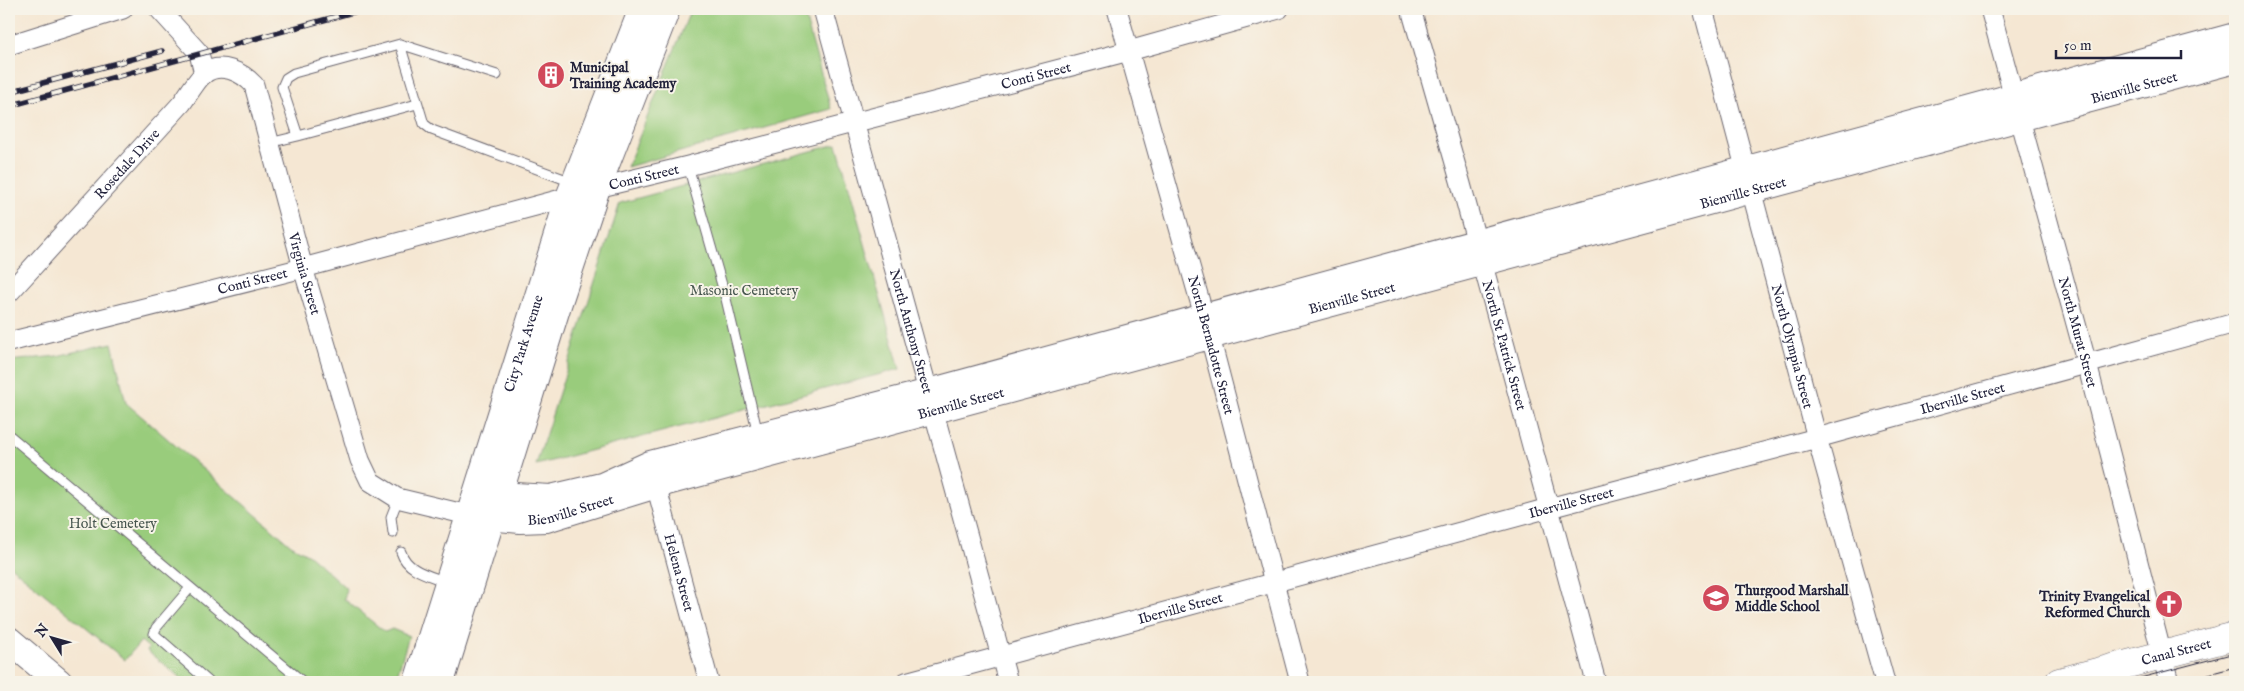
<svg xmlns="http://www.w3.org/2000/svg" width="2244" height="691" viewBox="0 0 2244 691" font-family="'IM FELL English',serif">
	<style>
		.green { fill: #99cc7c; stroke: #5e775c }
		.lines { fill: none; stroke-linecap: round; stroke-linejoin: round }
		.lane-casing { stroke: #6c6770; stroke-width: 11 }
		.street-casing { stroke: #6c6770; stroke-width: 21 }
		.secondary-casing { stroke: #6c6770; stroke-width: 28 }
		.primary-casing { stroke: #6c6770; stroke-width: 29 }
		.lane { stroke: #fff; stroke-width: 9 }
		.street { stroke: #fff; stroke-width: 19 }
		.secondary { stroke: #fff; stroke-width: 26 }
		.primary { stroke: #fff; stroke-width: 28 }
		.tram { stroke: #22223b; stroke-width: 1 }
		.rail-casing { stroke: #22223b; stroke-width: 5.5 }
		.rail { stroke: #f7f3e8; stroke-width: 4; stroke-dasharray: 11; stroke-linecap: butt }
		.labels { text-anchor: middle; stroke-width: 4; stroke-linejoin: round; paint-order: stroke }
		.poi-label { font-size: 14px; font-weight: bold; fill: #22223b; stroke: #f7f3e8; text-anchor: start }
		.street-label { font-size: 14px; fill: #22223b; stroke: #f7f3e8 }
		.park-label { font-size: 14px; fill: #46554e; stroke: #f7f3e8 }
	</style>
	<rect width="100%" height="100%" fill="#f7f3e8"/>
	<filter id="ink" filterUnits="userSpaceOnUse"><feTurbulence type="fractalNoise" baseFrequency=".02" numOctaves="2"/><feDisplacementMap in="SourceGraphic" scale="10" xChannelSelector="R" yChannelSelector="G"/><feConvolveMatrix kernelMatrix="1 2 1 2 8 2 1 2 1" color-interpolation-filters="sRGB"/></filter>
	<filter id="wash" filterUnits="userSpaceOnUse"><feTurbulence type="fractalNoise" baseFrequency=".0096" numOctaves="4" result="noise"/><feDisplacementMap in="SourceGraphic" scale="20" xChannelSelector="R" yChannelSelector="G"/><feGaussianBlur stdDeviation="1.12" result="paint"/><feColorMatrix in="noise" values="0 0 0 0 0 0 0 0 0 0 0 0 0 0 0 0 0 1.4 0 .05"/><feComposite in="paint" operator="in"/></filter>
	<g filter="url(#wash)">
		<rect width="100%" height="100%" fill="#f5e7d3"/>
		<!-- green -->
		<path class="green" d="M691,9H803L831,109L627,167Z
			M837,144L900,369L536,465L620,203Z
			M112,343L126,403L291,545L309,555L347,589L344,599L385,632L392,629L409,636L395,682H186L147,651L149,648L141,641L125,660L9,565V361L57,356Z"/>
	</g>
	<g filter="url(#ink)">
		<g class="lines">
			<!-- lane casing -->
			<g class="lane-casing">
				<path id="lane" d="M400,44L497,75
					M298,136L417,104
					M269,143L298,136L282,87L286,78L294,73L400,44L424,124L432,130L572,182
					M688,166L726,299L758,434
					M9,435L303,682
					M393,533L391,517L398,499
					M401,552C407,571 429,575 446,582
					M190,588L156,628L154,634L209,682"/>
			</g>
			<!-- street casing -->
			<g class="street-casing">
				<g id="street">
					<path d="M159,9L199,53L204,74"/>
					<path id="s1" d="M823,9L1008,682"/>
					<path id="s2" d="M1117,9L1210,337L1300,682"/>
					<path id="s3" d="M1411,9L1461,184L1596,682"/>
					<path id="s4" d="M1703,9L1817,438L1885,682"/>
					<path id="s5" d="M1990,9L2087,364L2169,682"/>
					<path d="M9,45L123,9"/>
					<path id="s6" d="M9,293L182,103C188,95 197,79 204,74C220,61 242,72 254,85L303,268L360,460L370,481L397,498L468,515"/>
					<path id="s7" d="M9,342L303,268L569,197L597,188L688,166L1129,51L1279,9"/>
					<path id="s8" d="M653,474L709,682"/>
					<path id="s9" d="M906,682L1549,508L1817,438L2235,323"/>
				</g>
			</g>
			<!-- secondary casing -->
			<g class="secondary-casing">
				<g id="secondary">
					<path d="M468,515L499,495L551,498L602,486L650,464L929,392L2235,36"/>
					<path id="s10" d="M468,515L520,520L546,519L656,485L2235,60"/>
					<path d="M9,640L59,682"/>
					<path id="s11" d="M417,682L569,197L642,9"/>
					<path d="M441,682L558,305L597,188L667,9"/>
				</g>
			</g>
			<!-- primary casing -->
			<g class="primary-casing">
				<g id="primary">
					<path id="s12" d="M2059,682L2235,636"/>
				</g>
			</g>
			<!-- lane -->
			<use href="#lane" class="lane"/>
			<!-- street -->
			<use href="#street" class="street"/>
			<!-- secondary -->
			<use href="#secondary" class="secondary"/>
			<!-- primary -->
			<use href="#primary" class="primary"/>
			<!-- tram -->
			<path class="tram" d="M2125,682L2235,653
				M2179,682L2235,667"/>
			<!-- rail casing -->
			<g class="rail-casing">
				<path id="rail" d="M9,92L162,51
					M9,106L364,9"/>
			</g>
			<!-- rail -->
			<use href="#rail" class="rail"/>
		</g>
	</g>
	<!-- icons -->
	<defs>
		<g id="building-disc" transform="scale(1.4375)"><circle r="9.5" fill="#d1495b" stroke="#f7f3e8"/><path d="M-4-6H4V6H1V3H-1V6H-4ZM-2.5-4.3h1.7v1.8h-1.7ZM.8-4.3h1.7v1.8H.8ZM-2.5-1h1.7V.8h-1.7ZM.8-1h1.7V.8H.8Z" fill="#fff"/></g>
		<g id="school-disc" transform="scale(1.4375)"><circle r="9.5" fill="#d1495b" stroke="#f7f3e8"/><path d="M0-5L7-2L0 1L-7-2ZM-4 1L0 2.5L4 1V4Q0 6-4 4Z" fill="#fff"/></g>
		<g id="church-disc" transform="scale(1.4375)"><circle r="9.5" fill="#d1495b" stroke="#f7f3e8"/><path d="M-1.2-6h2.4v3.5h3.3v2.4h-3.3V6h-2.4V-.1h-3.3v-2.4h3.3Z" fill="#fff"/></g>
	</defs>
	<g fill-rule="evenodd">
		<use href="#building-disc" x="551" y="75"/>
		<use href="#school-disc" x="1716" y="598"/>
		<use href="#church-disc" x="2169" y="604"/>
	</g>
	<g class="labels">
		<!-- poi labels -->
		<g class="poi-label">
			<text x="570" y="72">Municipal<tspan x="570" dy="16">Training Academy</tspan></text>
			<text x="1735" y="595">Thurgood Marshall<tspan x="1735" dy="16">Middle School</tspan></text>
			<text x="2150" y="601" text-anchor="end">Trinity Evangelical<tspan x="2150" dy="16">Reformed Church</tspan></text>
		</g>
		<!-- street labels -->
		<g class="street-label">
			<text dy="5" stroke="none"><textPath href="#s7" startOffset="1061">Conti Street</textPath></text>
			<text dy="5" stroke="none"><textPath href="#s10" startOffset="1724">Bienville Street</textPath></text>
			<text dy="5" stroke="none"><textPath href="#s6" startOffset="175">Rosedale Drive</textPath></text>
			<text dy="5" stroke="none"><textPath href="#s7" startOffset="656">Conti Street</textPath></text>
			<text dy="5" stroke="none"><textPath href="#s10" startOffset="1319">Bienville Street</textPath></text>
			<text dy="5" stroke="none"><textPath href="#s6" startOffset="545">Virginia Street</textPath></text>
			<text dy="5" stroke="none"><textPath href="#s7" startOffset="251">Conti Street</textPath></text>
			<text dy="5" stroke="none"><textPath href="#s10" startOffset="914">Bienville Street</textPath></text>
			<text dy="5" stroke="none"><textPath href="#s1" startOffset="334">North Anthony Street</textPath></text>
			<text dy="5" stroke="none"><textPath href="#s5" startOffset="335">North Murat Street</textPath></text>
			<text dy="5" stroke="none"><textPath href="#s11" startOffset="355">City Park Avenue</textPath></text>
			<text dy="5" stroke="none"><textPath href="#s2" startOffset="349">North Bernadotte Street</textPath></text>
			<text dy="5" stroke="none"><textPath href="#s3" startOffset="349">North St Patrick Street</textPath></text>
			<text dy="5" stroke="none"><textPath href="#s4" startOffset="349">North Olympia Street</textPath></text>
			<text dy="5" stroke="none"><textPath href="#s9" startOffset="1094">Iberville Street</textPath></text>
			<text dy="5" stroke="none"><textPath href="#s10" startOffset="509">Bienville Street</textPath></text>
			<text dy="5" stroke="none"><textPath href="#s9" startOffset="689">Iberville Street</textPath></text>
			<text dy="5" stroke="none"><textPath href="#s10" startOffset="104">Bienville Street</textPath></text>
			<text dy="5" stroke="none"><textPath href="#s8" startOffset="102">Helena Street</textPath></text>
			<text dy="5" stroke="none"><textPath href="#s9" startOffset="284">Iberville Street</textPath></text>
			<text dy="5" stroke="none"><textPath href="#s12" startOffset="121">Canal Street</textPath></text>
		</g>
		<!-- park labels -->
		<g class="park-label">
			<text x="744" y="295">Masonic Cemetery</text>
			<text x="113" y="528">Holt Cemetery</text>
		</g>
	</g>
	<!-- margin -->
	<rect width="2244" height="691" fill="none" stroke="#f7f3e8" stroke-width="30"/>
	<!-- north arrow -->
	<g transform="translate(52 638) rotate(307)" stroke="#f7f3e8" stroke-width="4" paint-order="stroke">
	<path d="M0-4L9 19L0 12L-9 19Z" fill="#22223b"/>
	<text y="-8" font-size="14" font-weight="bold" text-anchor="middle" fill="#22223b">N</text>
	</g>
	<!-- scale -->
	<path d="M2056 50v8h125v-8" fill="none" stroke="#22223b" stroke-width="2.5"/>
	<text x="2064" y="50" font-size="15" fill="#22223b" stroke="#f7f3e8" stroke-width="4" paint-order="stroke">50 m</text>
</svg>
